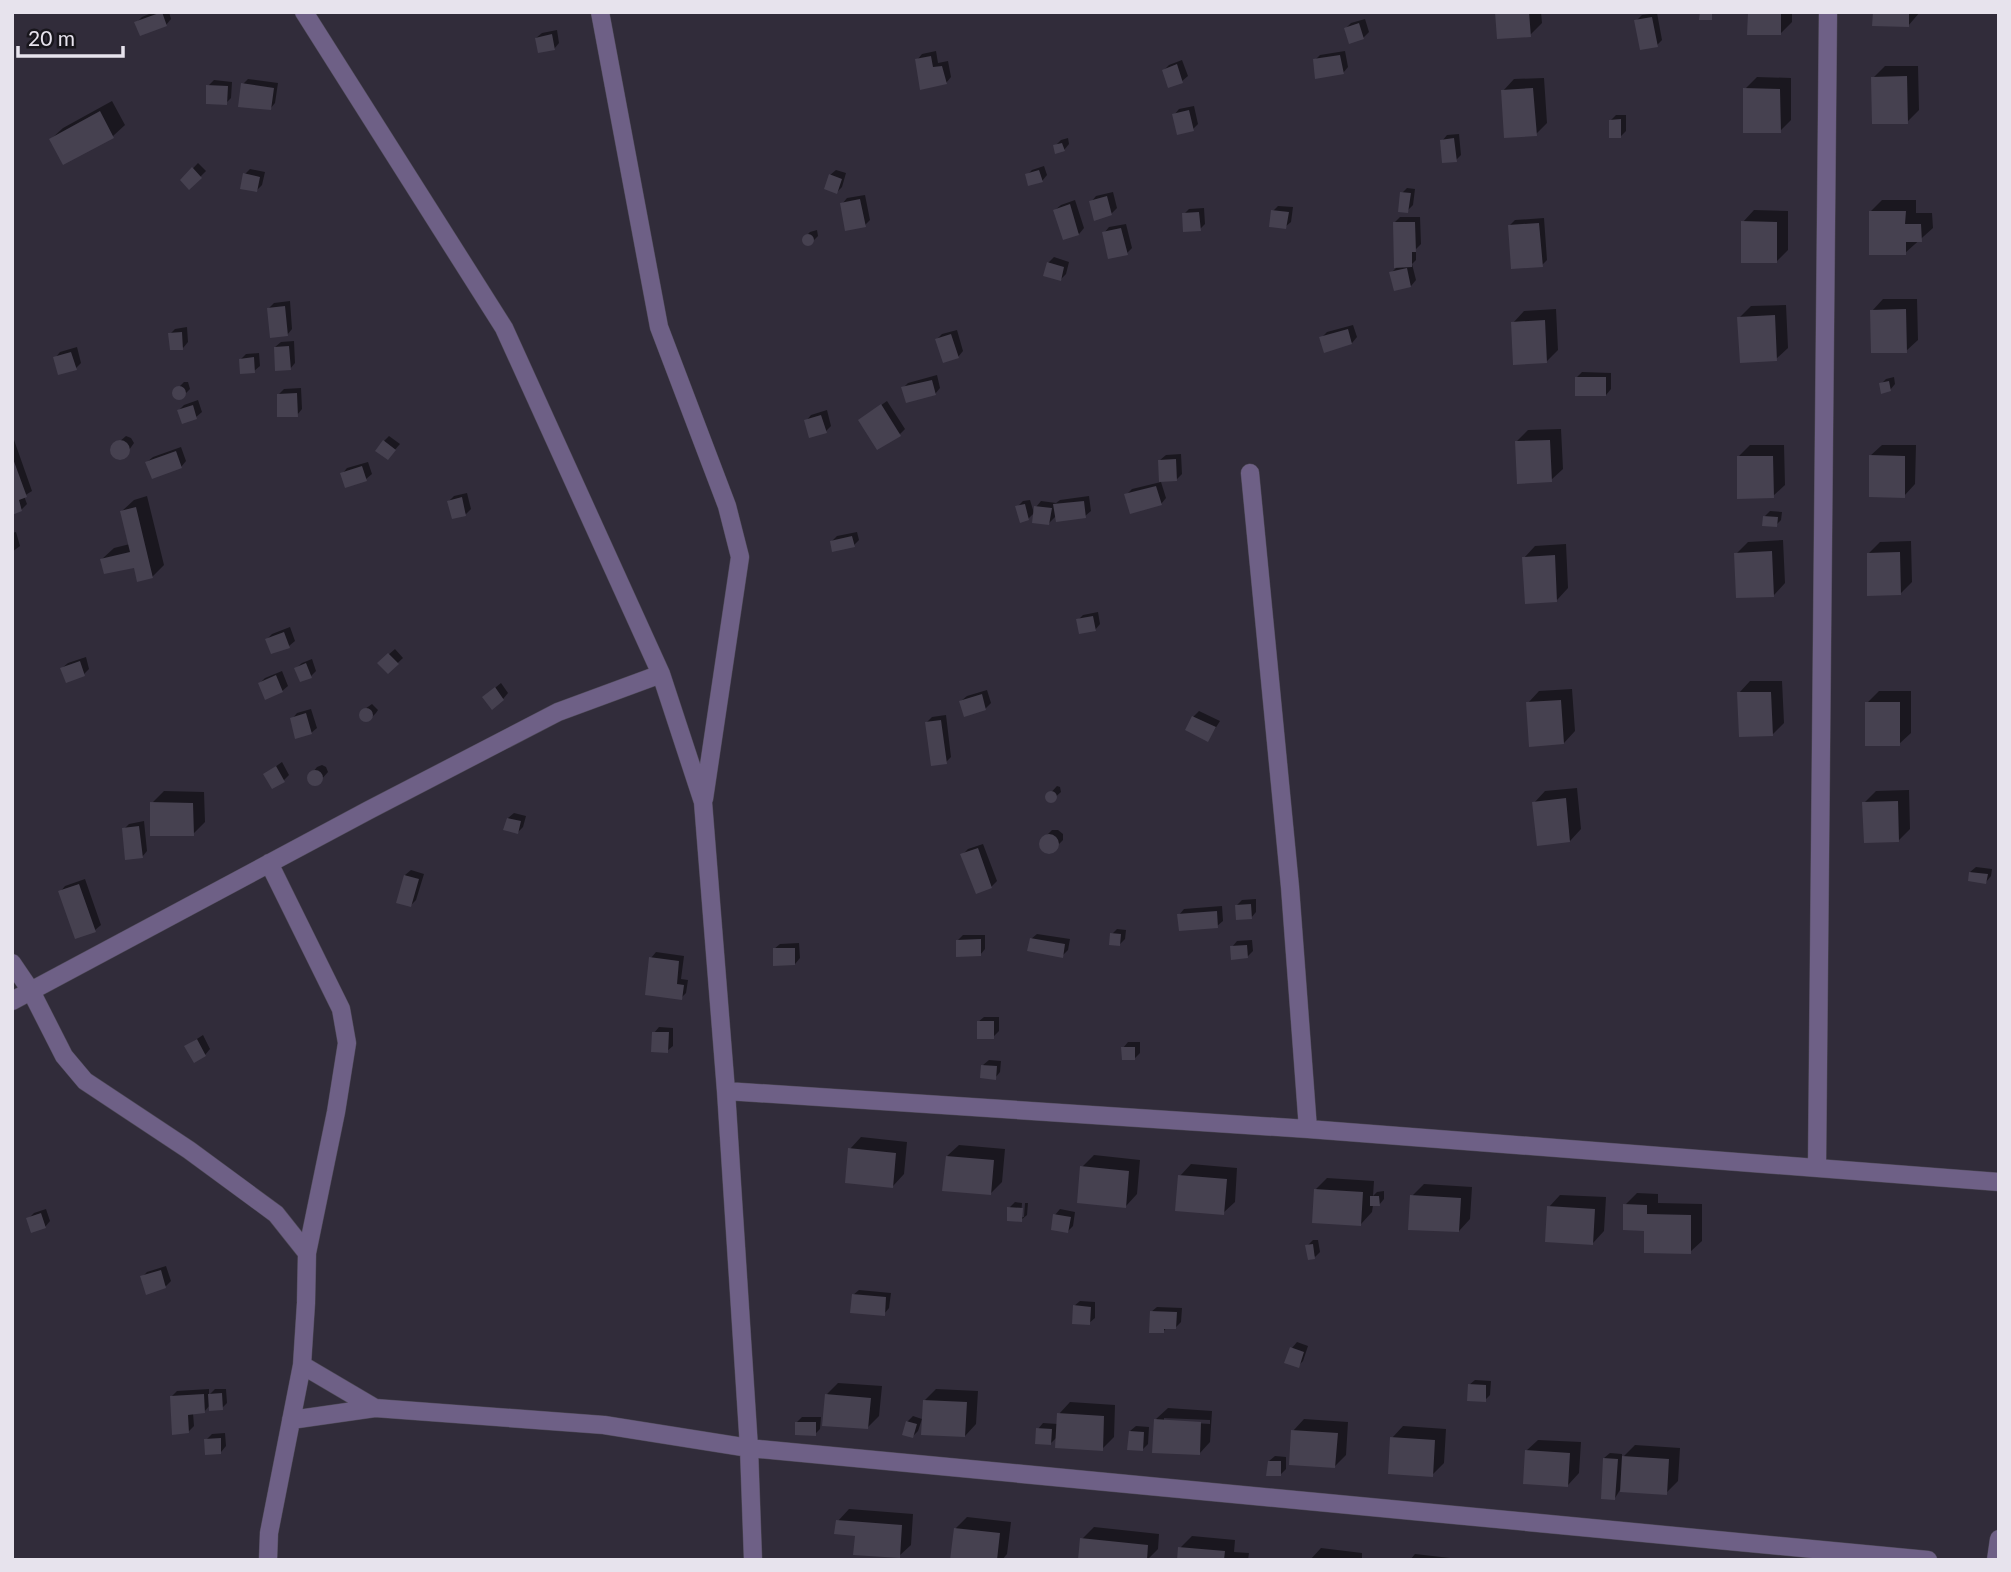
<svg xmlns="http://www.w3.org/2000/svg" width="2011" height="1572" viewBox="0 0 2011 1572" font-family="Lato,sans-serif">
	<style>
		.shadow { fill: #0007; fill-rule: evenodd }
		.building { fill: #464150 }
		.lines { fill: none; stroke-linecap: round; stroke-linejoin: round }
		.service-casing { stroke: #4e4957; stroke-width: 19 }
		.service { stroke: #6e6086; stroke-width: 18 }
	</style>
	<rect width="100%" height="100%" fill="#312c3a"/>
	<!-- shadow -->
	<path class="shadow" d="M154,12H169L171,19L166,25L136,23L142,17Z
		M1497,12H1541L1542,23L1530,35Z
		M1749,12H1792V22L1781,33Z
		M1875,12H1920L1908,26Z
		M1657,13L1662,40L1657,45L1636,21L1642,15Z
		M1365,19L1369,32L1363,38L1346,28L1351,23Z
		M557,30L559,43L554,49L536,38L542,33Z
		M936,51L938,63L948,61L951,77L946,83L917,60L922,54Z
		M1345,51L1348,67L1343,73L1315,60L1320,55Z
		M1182,60L1188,76L1182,81L1164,70L1169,65Z
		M1885,66H1918L1919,110L1907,122L1873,78Z
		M1757,77L1791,78V120L1780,131L1745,89Z
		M1544,78L1547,123L1536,134L1503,91L1514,79Z
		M248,79L278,83L275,103L270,109L243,84Z
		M214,80L232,82L231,98L226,103L208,86Z
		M112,101L125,125L113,136L51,139L63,128Z
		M1194,106L1198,124L1193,129L1174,115L1179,109Z
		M1616,115H1626V131L1621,136L1611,120Z
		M1459,134L1461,155L1456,160L1442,141L1447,135Z
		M1068,138L1069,144L1064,150L1055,146L1061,140Z
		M198,163L206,171L189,188L182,180Z
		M1044,166L1047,175L1042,181L1027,175L1032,170Z
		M250,169L265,172L262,185L257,190L245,174Z
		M836,170L846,173L842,187L837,192L830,175Z
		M1407,188L1415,189L1413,205L1407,211L1402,193Z
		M1113,192L1117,208L1111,214L1091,202L1096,196Z
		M865,195L870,220L865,225L842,204L847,198Z
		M1075,200L1084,228L1079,234L1055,210L1061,205Z
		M1882,200H1916V213H1932L1933,228L1905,253L1870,212Z
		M1278,206L1293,207L1291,222L1285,227L1273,211Z
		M1204,208L1205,224L1200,229L1184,214L1189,209Z
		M1754,210L1788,211V250L1776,262L1743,222Z
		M1400,217H1420L1421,244L1416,249V260L1412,264L1416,280L1411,286L1391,273L1396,268L1395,222Z
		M1544,218L1547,260L1542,265L1510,225L1515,220Z
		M1126,224L1132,248L1127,253L1104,233L1109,227Z
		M817,230L818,236L812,242L806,243L805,237L810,232Z
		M1054,257L1069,262L1066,274L1061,279L1048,263Z
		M1883,299H1917L1918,340L1906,351L1872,311Z
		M290,301L292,329L287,335L269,308L274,303Z
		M1786,305L1788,348L1776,359L1739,318L1751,306Z
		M1556,309L1558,350L1546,362L1513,323L1524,311Z
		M1353,325L1357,337L1352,343L1321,338L1327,332Z
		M187,327L188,342L183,348L170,334L175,329Z
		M957,330L963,351L958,357L937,339L942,334Z
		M294,341L295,363L290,369L275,347L281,342Z
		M77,347L81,363L76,368L55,358L60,352Z
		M259,353L260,366L254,371L241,359L246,354Z
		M1582,372L1611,373V389L1606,395L1577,377Z
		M937,375L940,388L935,394L903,388L908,383Z
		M1894,377L1895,384L1890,390L1881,384L1886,379Z
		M184,382H188L190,389L181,398H177L175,391Z
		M301,388L302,409L297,415L278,395L284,389Z
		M198,400L202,412L196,417L179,410L184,405Z
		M887,401L905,429L900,434L860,420Z
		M827,410L831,426L826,431L806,421L811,415Z
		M1561,429L1563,469L1551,480L1517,441L1528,430Z
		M126,436L131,438L134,443L124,457L118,458L113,454L112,448Z
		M389,436L400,444L393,452L384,441Z
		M13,437L32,491L24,496L27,504L21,510L12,511Z
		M1750,445H1784L1785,485L1773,496L1738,457Z
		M1882,445H1916L1915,484L1904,496L1870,456Z
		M181,447L186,461L181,467L147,462L153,457Z
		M1181,454L1182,474L1176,480L1160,460L1166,455Z
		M368,462L372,474L366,479L342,474L347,468Z
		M1161,482L1166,498L1161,504L1126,495L1132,489Z
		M467,493L471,509L466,514L449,501L454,496Z
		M147,496L164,565L152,577L135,565L102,559L114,548L130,544L122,511L134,500Z
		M1089,496L1091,511L1085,516H1056L1049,523L1036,507L1041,501L1056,503L1060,500Z
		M1030,500L1034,513L1028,519L1017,507L1023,501Z
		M1770,511L1782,512L1781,520L1776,525L1764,517Z
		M16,532L20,546L12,552V533Z
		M857,532L859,540L854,545L832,541L837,536Z
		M1783,540L1785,583L1774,595L1736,554L1748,542Z
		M1911,541L1912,582L1900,594L1869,553L1880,542Z
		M1566,544L1568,588L1557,600L1524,558L1535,546Z
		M1098,612L1100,624L1095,630L1078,620L1083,615Z
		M290,627L295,641L289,646L267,639L272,634Z
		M395,649L403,658L388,672L379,663Z
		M86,657L89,669L84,674L62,668L68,663Z
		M312,659L316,671L311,676L296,668L302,663Z
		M282,671L288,686L282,691L260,683L265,678Z
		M1750,681H1782L1784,723L1772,735L1739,693Z
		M501,683L508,693L503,699L490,692Z
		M1572,689L1575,731L1564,743L1528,703L1539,691Z
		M987,690L991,703L985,709L961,701L967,696Z
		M1879,691H1911V733L1899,744L1867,703Z
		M372,704L378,710L376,713L370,719H362V711Z
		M311,709L317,728L311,733L292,719L297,713Z
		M1199,711L1220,721L1208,740L1193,717Z
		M946,715L951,757L946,762L927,722L932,717Z
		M282,762L289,775L283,781L265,774Z
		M322,765L326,767L328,772L319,782L314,784L309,777L317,767Z
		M1057,786L1060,787L1061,792L1051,801L1047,797Z
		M1577,788L1581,829L1570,841L1534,803L1545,791Z
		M1909,790L1910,829L1898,841L1864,803L1876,791Z
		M164,791L204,792L205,822L193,834L152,803Z
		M514,813L526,816L523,827L518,832L508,818Z
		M144,821L147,851L142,857L124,829L129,824Z
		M1052,830H1058L1063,834V840L1052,851L1046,852L1042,848L1041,841Z
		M983,844L997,881L991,887L962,855L968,849Z
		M1976,867L1992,869L1991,876L1986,882L1970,872Z
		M411,870L424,874L416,900L411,905L405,875Z
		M85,879L101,925L95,930L60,892L65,886Z
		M1256,899V912L1251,918L1237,905L1242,900Z
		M1222,906L1223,921L1217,926L1179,915L1184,909Z
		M1117,929L1126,930L1125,939L1120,944L1112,934Z
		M1037,934L1070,939L1068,950L1062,956L1031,939Z
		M963,935H985V949L980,955L958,940Z
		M1252,940L1253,951L1247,957L1232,947L1237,941Z
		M799,943L800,958L795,964L774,949L780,944Z
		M656,952L684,956L681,979L688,980L686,993L681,998L651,958Z
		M984,1017H999V1031L993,1037L978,1022Z
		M659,1027L673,1028V1046L667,1051L654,1033Z
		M203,1035L210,1049L205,1055L186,1046Z
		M1128,1042H1140V1053L1134,1059L1123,1048Z
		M989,1060L1001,1061L1000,1072L995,1078L983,1065Z
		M861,1137L907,1142L904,1174L893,1186L850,1149Z
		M959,1145L1005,1149L1002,1182L990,1194L947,1156Z
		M1094,1155L1140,1160L1137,1194L1126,1206L1082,1167Z
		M1191,1164L1237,1168L1235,1202L1223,1213L1180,1176Z
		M1327,1178L1374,1181L1373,1196L1377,1192L1384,1191V1199L1379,1205H1373L1372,1212L1361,1224L1316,1189Z
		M1424,1184L1472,1187L1470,1219L1459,1231L1412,1196Z
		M1637,1193L1658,1194V1203L1702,1204V1241L1690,1252L1625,1205Z
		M1560,1195L1606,1197L1604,1231L1593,1243L1549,1207Z
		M1015,1202L1022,1203L1021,1217H1024L1025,1203H1028L1027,1215L1021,1220L1009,1208Z
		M46,1209L50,1221L45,1227L28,1219L34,1213Z
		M1060,1209L1075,1212L1073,1226L1068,1231L1055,1215Z
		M1313,1240H1318L1320,1252L1315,1257L1307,1246Z
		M166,1266L171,1281L166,1286L142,1277L147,1272Z
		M859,1290L891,1293L889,1308L884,1314L853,1295Z
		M1080,1301L1095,1302V1318L1089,1323L1074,1306Z
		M1157,1307L1182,1308L1181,1322L1176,1327H1167L1163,1332L1151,1312Z
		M1297,1342L1308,1346L1303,1361L1298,1366L1286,1362L1292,1348Z
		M1475,1380L1491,1381L1490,1395L1485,1400L1469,1385Z
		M838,1383L882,1386L879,1416L867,1428L827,1394Z
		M209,1389V1395L215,1389H226L227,1403L222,1408L210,1405L204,1412L193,1413L194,1426L188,1432L172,1396L177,1391Z
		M936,1389L978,1391L976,1424L965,1436L925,1400Z
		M1070,1402L1115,1405L1114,1437L1102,1449L1058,1436L1051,1443L1038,1429L1043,1423L1058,1424L1059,1414Z
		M1168,1408L1212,1411L1210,1442L1199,1454L1156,1419ZM1164,1418L1210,1420V1424L1164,1421Z
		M913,1416L922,1419L918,1431L913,1436L907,1422Z
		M802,1417H821L820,1429L815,1434L797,1422Z
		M1304,1419L1348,1422L1346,1455L1335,1466L1293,1431Z
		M1136,1426L1149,1427L1148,1444L1143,1449L1130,1431Z
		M1403,1426L1446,1429L1444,1463L1432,1475L1392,1438Z
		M225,1433L226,1446L221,1452L206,1440L212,1434Z
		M1538,1440L1581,1442L1579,1473L1568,1485L1526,1451Z
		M1635,1445L1680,1448L1678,1481L1666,1493L1620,1490L1615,1498L1604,1458L1610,1453L1622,1454V1458Z
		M1275,1456L1286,1457V1469L1280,1475L1269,1461Z
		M849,1509L913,1514L911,1545L899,1556L857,1534L838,1521Z
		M967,1517L1011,1522L1007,1554L1002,1560H952L956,1528Z
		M1094,1527L1159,1534L1158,1549L1147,1560L1082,1539Z
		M1192,1536L1235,1540L1234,1552L1249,1553L1248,1560H1179L1180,1548Z
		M1321,1548L1362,1553V1560H1310Z
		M1415,1554L1459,1559V1560H1410Z"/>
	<!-- building -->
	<path class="building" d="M162,12L167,26L140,36L134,22Z
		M1495,12H1529L1531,37L1497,39Z
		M1700,12H1712V20H1699Z
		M1748,12H1781V35H1747Z
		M1873,12H1909V27L1872,26Z
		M1652,17L1658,47L1640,50L1634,20Z
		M1359,23L1364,39L1349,44L1344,28Z
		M552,34L555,50L538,53L535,38Z
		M1340,55L1344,74L1315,79L1313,59Z
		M931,56L933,67L942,66L947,84L920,90L915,59Z
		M1177,64L1183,83L1168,88L1162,70Z
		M1907,76L1908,124H1872L1871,77Z
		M241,83L274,88L271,110L238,107Z
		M206,85L228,86L227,105L206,104Z
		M1533,88L1537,136L1504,138L1501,90Z
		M1743,88L1780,89L1781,133H1743Z
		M1189,110L1194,131L1177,135L1172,114Z
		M100,111L114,138L63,165L49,139Z
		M1621,119V138H1609V120Z
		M1454,138L1457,162L1442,163L1440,140Z
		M1062,143L1065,151L1055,154L1053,145Z
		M192,167L202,178L189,190L180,180Z
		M1039,170L1043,182L1028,186L1025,174Z
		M243,173L260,177L257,192L240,189Z
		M829,174L842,179L837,194L824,189Z
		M1400,192L1411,193L1408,213L1398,212Z
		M1107,196L1112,215L1094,221L1089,201Z
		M860,199L866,227L845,231L840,203Z
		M1070,204L1079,235L1063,240L1053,210Z
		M1271,210L1289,212L1286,229L1269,227Z
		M1869,211H1906L1905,224H1921L1922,242H1906V255H1869Z
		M1199,212L1201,231L1183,232L1182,213Z
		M1741,221L1777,222V263H1741Z
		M1393,222H1415L1416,252H1412V267L1394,268Z
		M1539,223L1543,267L1511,269L1508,225Z
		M1121,228L1128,255L1108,259L1102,232Z
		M802 240a6 6 0 1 1 12 0a6 6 0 1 1-12 0Z
		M1047,262L1064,267L1061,281L1043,276Z
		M1407,268L1411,287L1394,291L1389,272Z
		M285,306L288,336L270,338L267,308Z
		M1906,309L1907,353H1871L1870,310Z
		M1775,315L1777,361L1740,363L1737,317Z
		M1545,320L1547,363L1513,365L1511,322Z
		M1348,329L1352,344L1324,353L1319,337Z
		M182,332L183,350H170L168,333Z
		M951,334L959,358L943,363L935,339Z
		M289,346L291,370L275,371L274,347Z
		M71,352L77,370L58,375L53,357Z
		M254,357L255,373L240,374L239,359Z
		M1575,377H1606V396H1575Z
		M932,380L936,395L906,403L901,387Z
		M1889,381L1891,391L1881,394L1879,383Z
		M172 393a7 7 0 1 1 14 0a7 7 0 1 1-14 0Z
		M297,393L298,417H277V394Z
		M881,404L901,436L877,450L858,420Z
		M193,405L197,419L182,424L177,410Z
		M821,415L827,433L809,438L804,420Z
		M383,440L396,450L388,460L375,451Z
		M1550,440L1552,482L1517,484L1515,441Z
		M110 450a10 10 0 1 1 20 0a10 10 0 1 1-20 0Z
		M176,451L182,468L152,479L145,462Z
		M1869,455L1905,456V498L1869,497Z
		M12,456L27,497L19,500L22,511L12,515Z
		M1737,456H1773L1774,498L1737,499Z
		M1176,459L1177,481L1159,482L1158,460Z
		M362,466L367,481L345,488L340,473Z
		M1156,486L1162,505L1130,514L1124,494Z
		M462,497L466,516L452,519L447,501Z
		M1084,501L1086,518L1056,522L1053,504Z
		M1025,504L1029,520L1020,523L1015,506Z
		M1034,506L1052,508L1049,525L1032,523Z
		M136,507L153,578L137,582L134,568L104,574L100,559L130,552L120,511Z
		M1763,516L1778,517L1777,527L1762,526Z
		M852,536L855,547L832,552L830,541Z
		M1772,551L1774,597L1736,598L1734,553Z
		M1900,552L1901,595L1867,596V553Z
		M1555,555L1557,602L1525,604L1522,557Z
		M1093,616L1096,631L1079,634L1076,619Z
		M284,632L290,648L271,654L265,639Z
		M388,653L399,664L388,674L377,663Z
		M80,661L85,676L66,683L60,668Z
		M306,663L312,678L300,682L294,668Z
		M276,675L283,692L265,700L258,683Z
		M495,687L504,700L492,710L482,697Z
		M1737,692H1771L1773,736L1739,737Z
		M982,694L986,710L964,717L959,701Z
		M1561,700L1564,744L1529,747L1526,702Z
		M1865,702H1900V746H1865Z
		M359 715a7 7 0 1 1 14 0a7 7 0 1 1-14 0Z
		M306,713L312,734L295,739L290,718Z
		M1192,716L1216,727L1208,742L1185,730Z
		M941,720L947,764L931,766L925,722Z
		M276,766L285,782L272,789L263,774Z
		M307 778a8 8 0 1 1 16 0a8 8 0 1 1-16 0Z
		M1045 797a6 6 0 1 1 12 0a6 6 0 1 1-12 0Z
		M1566,798L1570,842L1537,846L1532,802Z
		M1898,801L1899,842L1864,843L1862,802Z
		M150,802L193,803L194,836H150Z
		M507,818L521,821L518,834L503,830Z
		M139,826L143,858L125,860L122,828Z
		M1039 844a10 10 0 1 1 20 0a10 10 0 1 1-20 0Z
		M978,848L992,888L976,894L960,854Z
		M1969,872L1988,874L1986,884L1968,881Z
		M404,875L419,879L411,907L396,903Z
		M79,884L96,932L75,939L58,891Z
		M1251,904L1252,919L1236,920L1235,905Z
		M1217,911L1218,928L1179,931L1177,914Z
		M1110,933L1121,934L1120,946L1109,945Z
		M1030,938L1065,944L1063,958L1027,951Z
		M981,939V956L956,957V940Z
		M1247,945L1248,958L1231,960L1230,946Z
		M773,948H795V965L773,966Z
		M649,957L679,961L677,984L684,985L682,1000L645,995Z
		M977,1021H994V1039H977Z
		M652,1032H669L668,1053L651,1052Z
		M197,1039L206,1056L194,1063L184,1046Z
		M1121,1047H1135V1060H1122Z
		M981,1065L997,1066L996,1080L980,1078Z
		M848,1148L896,1153L893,1188L845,1183Z
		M946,1156L994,1160L991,1195L942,1191Z
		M1080,1166L1129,1171L1126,1208L1077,1203Z
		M1178,1175L1227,1179L1224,1215L1175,1211Z
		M1314,1189L1363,1192L1361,1226L1312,1223Z
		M1410,1195L1461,1198L1459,1232L1408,1230Z
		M1370,1196H1379L1380,1206H1370Z
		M1623,1204L1647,1205V1214L1691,1215V1254L1644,1253V1231L1623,1230Z
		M1547,1206L1595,1209L1593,1245L1545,1242Z
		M1007,1207L1023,1208L1022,1222L1007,1221Z
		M41,1213L46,1228L31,1233L26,1218Z
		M1053,1214L1071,1217L1068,1233L1051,1230Z
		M1313,1244L1315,1259L1308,1260L1305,1245Z
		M161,1270L166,1288L146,1295L140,1276Z
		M852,1294L886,1297L885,1316L850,1313Z
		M1073,1305L1091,1307L1090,1325L1072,1324Z
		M1150,1311L1177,1312L1176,1329H1164V1333H1149Z
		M1290,1347L1304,1352L1299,1368L1284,1363Z
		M1468,1384L1486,1385V1402L1467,1401Z
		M222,1393L223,1410L209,1411L208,1394Z
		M204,1394L205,1413L188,1415L189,1433L172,1435L170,1396Z
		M825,1394L871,1398L868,1429L822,1426Z
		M923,1400L967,1402L965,1437L921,1435Z
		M1057,1413L1104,1416L1103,1451L1055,1448Z
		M1154,1419L1201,1422L1200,1455L1152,1453Z
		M906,1421L917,1424L913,1438L902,1435Z
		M795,1422H816V1436L795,1435Z
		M1036,1428L1052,1429L1051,1445L1035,1444Z
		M1291,1430L1338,1433L1335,1468L1289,1465Z
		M1129,1431L1144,1432L1143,1451L1127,1450Z
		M1390,1437L1435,1440L1433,1477L1388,1474Z
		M221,1438V1454L205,1455L204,1439Z
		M1525,1450L1570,1453L1568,1487L1523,1484Z
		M1622,1456L1669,1459L1667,1495L1620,1492Z
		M1603,1458L1618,1459L1615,1500L1601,1499Z
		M1268,1461H1281V1476H1266Z
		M836,1520L902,1525L900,1558L853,1555L855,1536L834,1534Z
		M954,1528L1000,1533L997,1560H950Z
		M1080,1538L1148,1545L1147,1560H1078Z
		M1178,1547L1225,1551L1224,1560H1177Z"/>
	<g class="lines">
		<!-- service casing -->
		<g class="service-casing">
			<path id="service" d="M304,12L504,328L661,674L703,802L726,1091L749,1448L753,1560
				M600,12L659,327L727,506L740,557L704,799
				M1250,473L1290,887L1308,1129
				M12,963L31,991L64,1056L85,1081L189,1150L276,1214L307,1253
				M12,1001L369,810L558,712L661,674
				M726,1091L1308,1129L1999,1182
				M1817,1168L1828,12
				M302,1365L375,1408
				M291,1420L375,1408L604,1425L749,1448L1928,1560
				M268,1560L269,1533L302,1365L306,1303L307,1253L336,1112L347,1043L341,1009L269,863
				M1996,1560L1999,1539"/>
		</g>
		<!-- service -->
		<use href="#service" class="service"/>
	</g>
	<!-- border -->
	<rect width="2011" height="1572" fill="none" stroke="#e7e3ed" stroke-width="28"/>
	<!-- scale -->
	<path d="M18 46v10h105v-10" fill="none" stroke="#e7e3ed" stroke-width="3.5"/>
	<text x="28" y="46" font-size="21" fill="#e7e3ed" stroke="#18161c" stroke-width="5" paint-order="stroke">20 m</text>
</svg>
